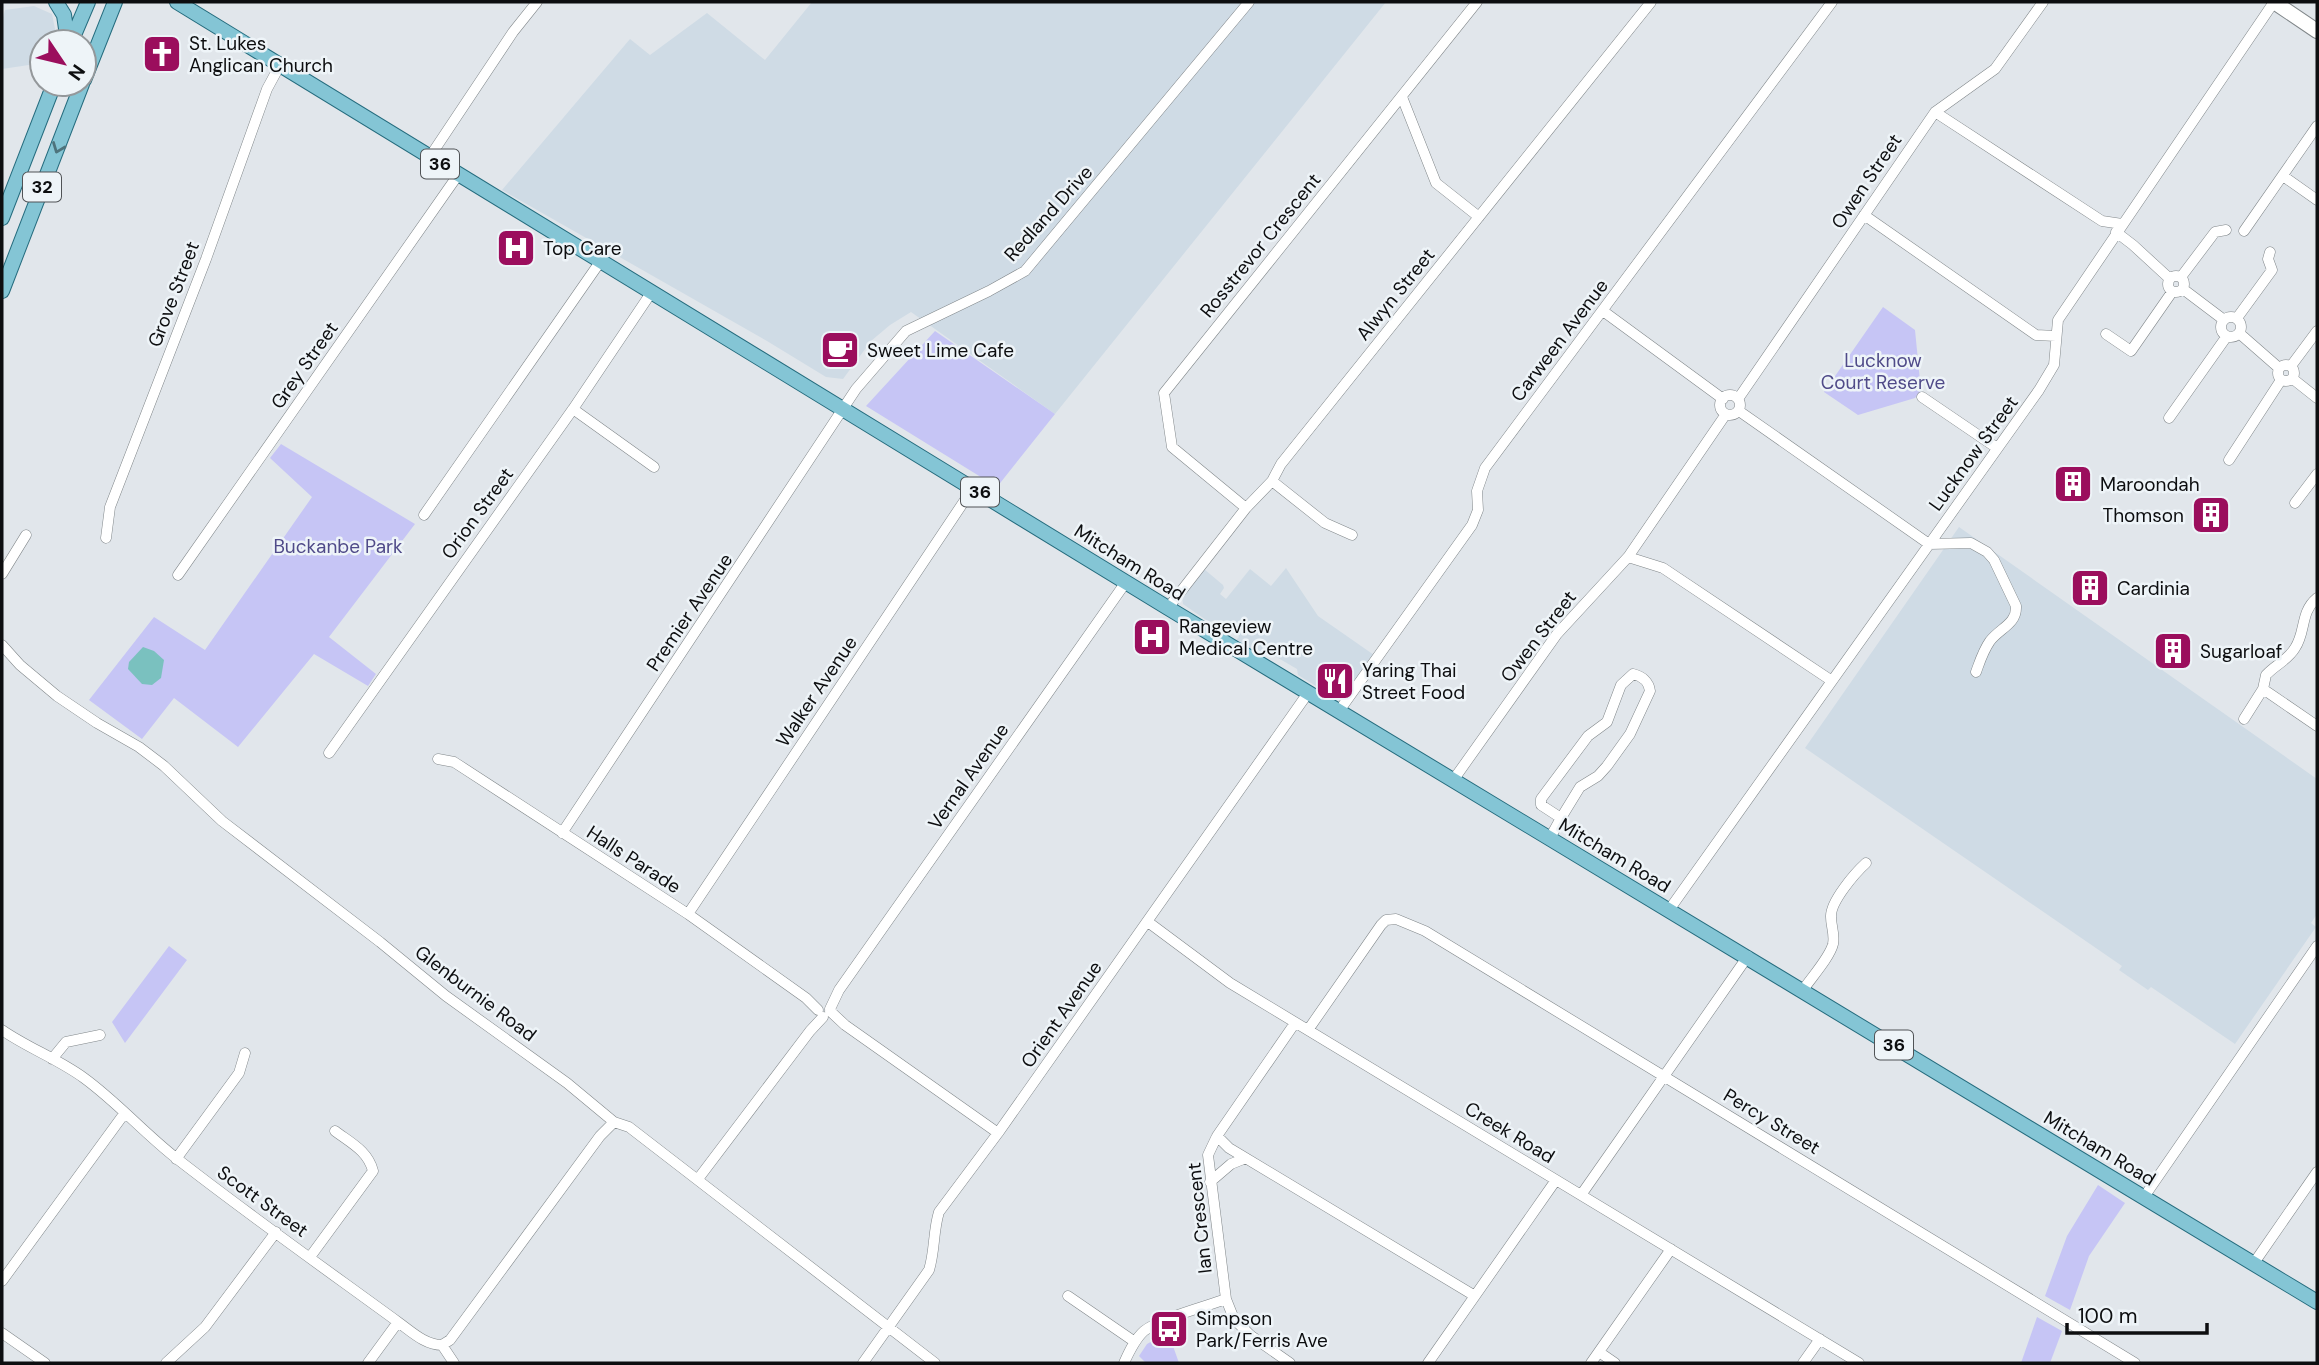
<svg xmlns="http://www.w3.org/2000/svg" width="2319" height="1365" viewBox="0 0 2319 1365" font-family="'DM Sans',sans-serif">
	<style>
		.built { fill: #cfdbe5 }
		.green { fill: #c6c5f5 }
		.water { fill: #7ac1bf }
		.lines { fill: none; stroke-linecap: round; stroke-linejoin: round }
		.street-casing { stroke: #81878a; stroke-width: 11 }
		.secondary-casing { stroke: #81878a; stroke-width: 16 }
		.primary-casing { stroke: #256c7e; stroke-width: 16 }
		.street { stroke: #fff; stroke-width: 10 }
		.secondary { stroke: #fff; stroke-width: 14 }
		.primary { stroke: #84c5d5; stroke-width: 14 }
		.oneway { stroke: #4e737c }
		.labels { text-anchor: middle; stroke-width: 5; stroke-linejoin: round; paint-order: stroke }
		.shield { fill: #eef4f8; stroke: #505356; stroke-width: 2 }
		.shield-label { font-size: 18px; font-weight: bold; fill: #0d0e10 }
		.poi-label { font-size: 19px; fill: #0d0e10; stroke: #eef4f8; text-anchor: start }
		.street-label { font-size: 19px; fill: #0d0e10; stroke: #eef4f8 }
		.park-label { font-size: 19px; fill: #504b89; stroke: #eef4f8 }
	</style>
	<rect width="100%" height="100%" fill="#e1e6eb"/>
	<!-- built -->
	<path class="built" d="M812,2H1386L1055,414L911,312L890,325L871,341L843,379L826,377L767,341L502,190L630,39L650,55L707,13L765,60Z
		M34,6L52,14L56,34L53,42H42V63L2,69V21L5,10Z
		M1959,527L2317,779V914L2311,923L2316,927L2235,1044L2151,987L2148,990L2119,970L2122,966L1805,748Z
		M1286,568L1318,616L1374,655L1341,699H1337L1298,675L1297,669L1266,651L1256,653L1236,640L1239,637L1238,634L1215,620L1209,622L1183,604L1182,597L1204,569L1223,585L1224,588L1220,594L1226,599L1250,569L1271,586Z"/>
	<!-- green -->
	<path class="green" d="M1883,307L1915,330L1921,391L1915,398L1858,415L1824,392Z
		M935,331L1055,414L997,487L866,406Z
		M281,444L415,524L329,637L376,674L368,686L314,654L238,747L174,698L142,739L89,700L154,617L205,650L312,497L270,458Z
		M169,946L187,960L125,1043L112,1022Z
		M2098,1185L2125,1203L2089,1256L2070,1310L2045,1296L2067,1236Z
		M2037,1317L2062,1331L2050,1363H2021Z
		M1168,1332L1179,1363H1146L1139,1356L1147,1344Z"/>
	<!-- water -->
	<path class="water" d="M143,647L154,651L164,660L161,678L152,685L142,684L128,669L129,662Z"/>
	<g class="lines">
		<!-- street casing -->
		<g class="street-casing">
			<path id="street" d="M1402,97L1436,183L1479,217
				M1935,112L2102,221L2122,224
				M429,158L513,32L537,2
				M2283,176L2317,200
				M1864,215L2036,335L2056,336
				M2244,231L2317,126
				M2116,232L2133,245L2170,279
				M2168 284a8 8 0 1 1 16 0a8 8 0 1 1-16 0Z
				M2181,277L2215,232L2226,230
				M2183,289L2224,320
				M1603,311L1723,399
				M2221 327a10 10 0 1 1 20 0a10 10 0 1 1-20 0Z
				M2237,318L2272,270L2268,259L2270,252
				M2239,333L2279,368
				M2106,334L2131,351L2172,292
				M2278 373a8 8 0 1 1 16 0a8 8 0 1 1-16 0Z
				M2291,366L2317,331
				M2293,379L2317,398
				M1720 405a10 10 0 1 1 20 0a10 10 0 1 1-20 0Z
				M1922,397L1997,448
				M1738,399L1935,112L1995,69L2043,2
				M573,409L654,467
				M1739,411L1929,544L1971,543L1987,552L1994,560L2016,606C2017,624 2000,628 1990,641C1983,651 1980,661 1976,672
				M2169,418L2227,336
				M2229,460L2281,380
				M1272,481L1325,523L1352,535
				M2295,503L2317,474
				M1246,508L1172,447L1164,393L1477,2
				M424,515L600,262
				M106,538L110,507L206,259L267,89L280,65
				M1628,557L1663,568L1832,681
				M2,574L26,535
				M178,575L458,175
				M2317,598C2300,612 2306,632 2295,648C2288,660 2275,665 2266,675L2263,689L2317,726
				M1168,608L1246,508L1272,481L1281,464L1651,2
				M2,645L20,665L57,696L97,723L139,747L164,766L222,821L380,942L446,996L567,1083L614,1122L629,1127L935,1363
				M1339,711L1472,525L1478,510L1477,491L1485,468L1832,2
				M2244,719L2263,689
				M329,753L573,409L651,293
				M438,759L454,762L688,914L806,998L818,1010
				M1454,779L1557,634L1628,557L1726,414
				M562,833L856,389L906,331L989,291L1025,271L1249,2
				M1550,838L1561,818L1541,805V799L1588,736L1607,722L1621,685L1633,674C1642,676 1649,682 1650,691L1630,734L1607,766L1598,776L1580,787L1561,818
				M1669,910L2039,390L2054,365L2058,320L2274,2
				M688,914L973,488
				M1148,922L1230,983L1859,1363
				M1803,990C1811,978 1830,957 1833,944C1835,934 1831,927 1831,917C1830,902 1855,873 1866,863
				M830,1009L839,990L1126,582
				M830,1011L845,1025L998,1133
				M2,1030C28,1048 58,1059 84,1078C117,1102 144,1133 176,1158C249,1215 324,1268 398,1322C412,1332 425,1345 442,1345
				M1308,1030L1381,925L1386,920L1396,919L1425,931L2135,1363
				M52,1059L66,1042L100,1035
				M1217,1136L1229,1148L1475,1296
				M176,1159L239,1073L245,1053
				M698,1179L810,1031L823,1017
				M1210,1182L1231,1164L1246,1158
				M1581,1195L1748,956
				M2144,1197L2317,946
				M310,1257L373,1171C368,1151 351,1143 335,1131
				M2254,1263L2317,1172
				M2,1281L124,1114
				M1068,1296L1135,1342
				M2,1333L45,1363
				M442,1345L450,1340L600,1136L614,1122
				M442,1345L454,1363
				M1599,1352L1615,1363
				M166,1363L205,1327L276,1232
				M368,1363L398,1322
				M863,1363L929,1270C935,1251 933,1231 939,1212L998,1133L1308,693
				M1124,1363C1129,1352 1135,1339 1144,1331C1161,1318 1204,1307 1226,1299
				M1290,1363L1250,1335L1234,1319L1226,1299L1208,1155L1217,1136L1295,1023
				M1428,1363L1556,1180
				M1591,1363L1671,1249
				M1803,1363L1820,1339"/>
		</g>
		<!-- secondary casing -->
		<g class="secondary-casing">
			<path id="secondary" d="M2274,2L2317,31"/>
		</g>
		<!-- primary casing -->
		<g class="primary-casing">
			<path id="primary" d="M56,2L64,15L68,42
				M177,2L1168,608L2317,1302
				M71,42L88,2
				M84,80L115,2
				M2,218L54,84
				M2,291L82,84"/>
		</g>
		<!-- street -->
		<use href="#street" class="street"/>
		<!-- secondary -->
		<use href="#secondary" class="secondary"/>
		<!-- primary -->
		<use href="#primary" class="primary"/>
	</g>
	<!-- one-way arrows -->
	<defs><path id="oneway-chevron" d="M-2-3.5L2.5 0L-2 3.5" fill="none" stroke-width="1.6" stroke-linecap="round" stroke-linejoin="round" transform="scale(1.75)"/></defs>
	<use class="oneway" href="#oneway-chevron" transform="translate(58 148) rotate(111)"/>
	<!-- icons -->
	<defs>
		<g id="church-square" transform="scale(2.0125)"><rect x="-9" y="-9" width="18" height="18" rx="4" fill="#9b0e5d" stroke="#eef4f8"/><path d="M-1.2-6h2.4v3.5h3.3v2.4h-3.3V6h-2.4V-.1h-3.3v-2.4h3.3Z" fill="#fff"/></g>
		<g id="hospital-square" transform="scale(2.0125)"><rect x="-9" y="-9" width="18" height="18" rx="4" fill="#9b0e5d" stroke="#eef4f8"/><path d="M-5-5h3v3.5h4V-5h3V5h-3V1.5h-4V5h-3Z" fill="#fff"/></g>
		<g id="cafe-square" transform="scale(2.0125)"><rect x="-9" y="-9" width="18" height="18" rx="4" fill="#9b0e5d" stroke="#eef4f8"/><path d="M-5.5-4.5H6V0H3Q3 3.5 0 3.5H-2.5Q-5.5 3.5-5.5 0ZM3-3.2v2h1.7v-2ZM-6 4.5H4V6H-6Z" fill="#fff"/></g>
		<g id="building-square" transform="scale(2.0125)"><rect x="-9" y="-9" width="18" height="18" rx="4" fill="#9b0e5d" stroke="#eef4f8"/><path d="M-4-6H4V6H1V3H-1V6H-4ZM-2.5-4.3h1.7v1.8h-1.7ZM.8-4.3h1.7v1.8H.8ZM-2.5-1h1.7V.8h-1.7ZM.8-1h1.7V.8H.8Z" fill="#fff"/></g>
		<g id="restaurant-square" transform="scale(2.0125)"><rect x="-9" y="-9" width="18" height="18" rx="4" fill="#9b0e5d" stroke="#eef4f8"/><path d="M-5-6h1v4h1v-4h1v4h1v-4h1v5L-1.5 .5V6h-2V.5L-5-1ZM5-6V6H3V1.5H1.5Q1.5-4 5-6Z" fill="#fff"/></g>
		<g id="bus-square" transform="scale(2.0125)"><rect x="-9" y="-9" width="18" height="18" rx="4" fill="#9b0e5d" stroke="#eef4f8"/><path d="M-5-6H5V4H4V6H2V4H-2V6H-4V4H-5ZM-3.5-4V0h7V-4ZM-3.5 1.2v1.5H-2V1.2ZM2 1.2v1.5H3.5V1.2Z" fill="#fff"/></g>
	</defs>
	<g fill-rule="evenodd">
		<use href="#church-square" x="162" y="54"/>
		<use href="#hospital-square" x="516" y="248"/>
		<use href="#cafe-square" x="840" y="350"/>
		<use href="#building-square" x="2073" y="484"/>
		<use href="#building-square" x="2211" y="515"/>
		<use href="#building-square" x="2090" y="588"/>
		<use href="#hospital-square" x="1152" y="637"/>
		<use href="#building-square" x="2173" y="651"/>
		<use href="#restaurant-square" x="1335" y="681"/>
		<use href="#bus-square" x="1169" y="1329"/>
	</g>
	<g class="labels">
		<!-- shield labels -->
		<g class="shield">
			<rect x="421" y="149.5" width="38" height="29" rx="5"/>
			<rect x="23" y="172.5" width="38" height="29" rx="5"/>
			<rect x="961" y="477.5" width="38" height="29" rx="5"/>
			<rect x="1875" y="1030.5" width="38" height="29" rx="5"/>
		</g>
		<g class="shield-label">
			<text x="440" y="170">36</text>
			<text x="42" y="193">32</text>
			<text x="980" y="498">36</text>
			<text x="1894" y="1051">36</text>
		</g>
		<!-- poi labels -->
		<g class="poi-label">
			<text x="189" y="50">St. Lukes<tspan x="189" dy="22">Anglican Church</tspan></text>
			<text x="543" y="255">Top Care</text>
			<text x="867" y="357">Sweet Lime Cafe</text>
			<text x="2100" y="491">Maroondah</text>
			<text x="2184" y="522" text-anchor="end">Thomson</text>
			<text x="2117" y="595">Cardinia</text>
			<text x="1179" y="633">Rangeview<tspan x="1179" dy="22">Medical Centre</tspan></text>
			<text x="2200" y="658">Sugarloaf</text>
			<text x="1362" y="677">Yaring Thai<tspan x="1362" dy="22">Street Food</tspan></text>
			<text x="1196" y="1325">Simpson<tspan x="1196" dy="22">Park/Ferris Ave</tspan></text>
		</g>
		<!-- street labels -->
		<g class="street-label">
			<text transform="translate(1866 181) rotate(-56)" y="7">Owen Street</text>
			<text transform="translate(1048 213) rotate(-48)" y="7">Redland Drive</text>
			<text transform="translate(1260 245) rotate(-51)" y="7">Rosstrevor Crescent</text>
			<text transform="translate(173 294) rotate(-69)" y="7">Grove Street</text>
			<text transform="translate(1395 294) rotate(-51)" y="7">Alwyn Street</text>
			<text transform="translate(1559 340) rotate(-53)" y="7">Carween Avenue</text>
			<text transform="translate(304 365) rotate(-55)" y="7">Grey Street</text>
			<text transform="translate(1973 453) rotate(-54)" y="7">Lucknow Street</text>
			<text transform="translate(477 513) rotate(-54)" y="7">Orion Street</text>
			<text transform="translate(1130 562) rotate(32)" y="7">Mitcham Road</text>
			<text transform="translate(689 612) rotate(-56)" y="7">Premier Avenue</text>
			<text transform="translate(1538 636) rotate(-52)" y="7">Owen Street</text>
			<text transform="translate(816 691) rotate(-56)" y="7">Walker Avenue</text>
			<text transform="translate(968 776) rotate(-55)" y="7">Vernal Avenue</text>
			<text transform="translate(1615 855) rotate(31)" y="7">Mitcham Road</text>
			<text transform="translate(634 859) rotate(33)" y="7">Halls Parade</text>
			<text transform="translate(476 993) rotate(37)" y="7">Glenburnie Road</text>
			<text transform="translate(1061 1014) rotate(-55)" y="7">Orient Avenue</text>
			<text transform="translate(1772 1121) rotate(31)" y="7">Percy Street</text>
			<text transform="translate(1510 1132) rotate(31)" y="7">Creek Road</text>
			<text transform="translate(2100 1148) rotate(31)" y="7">Mitcham Road</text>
			<text transform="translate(263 1201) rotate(36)" y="7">Scott Street</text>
			<text transform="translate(1199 1218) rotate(-96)" y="7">Ian Crescent</text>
		</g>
		<!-- park labels -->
		<g class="park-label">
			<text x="1883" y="367">Lucknow<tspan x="1883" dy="22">Court Reserve</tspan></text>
			<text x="338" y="553">Buckanbe Park</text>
		</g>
	</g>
	<!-- border -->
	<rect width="2319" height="1365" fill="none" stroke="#0d0e10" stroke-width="7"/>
	<!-- north arrow -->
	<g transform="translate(63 63) rotate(125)"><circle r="33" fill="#eef4f8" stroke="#94989b" stroke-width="2"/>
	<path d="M0-5L12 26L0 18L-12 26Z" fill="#9b0e5d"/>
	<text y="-10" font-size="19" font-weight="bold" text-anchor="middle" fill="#0d0e10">N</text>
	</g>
	<!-- scale -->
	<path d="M2067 1323v10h140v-10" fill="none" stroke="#0d0e10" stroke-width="3.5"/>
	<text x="2078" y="1323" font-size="21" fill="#0d0e10" stroke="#eef4f8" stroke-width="5" paint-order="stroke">100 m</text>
</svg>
